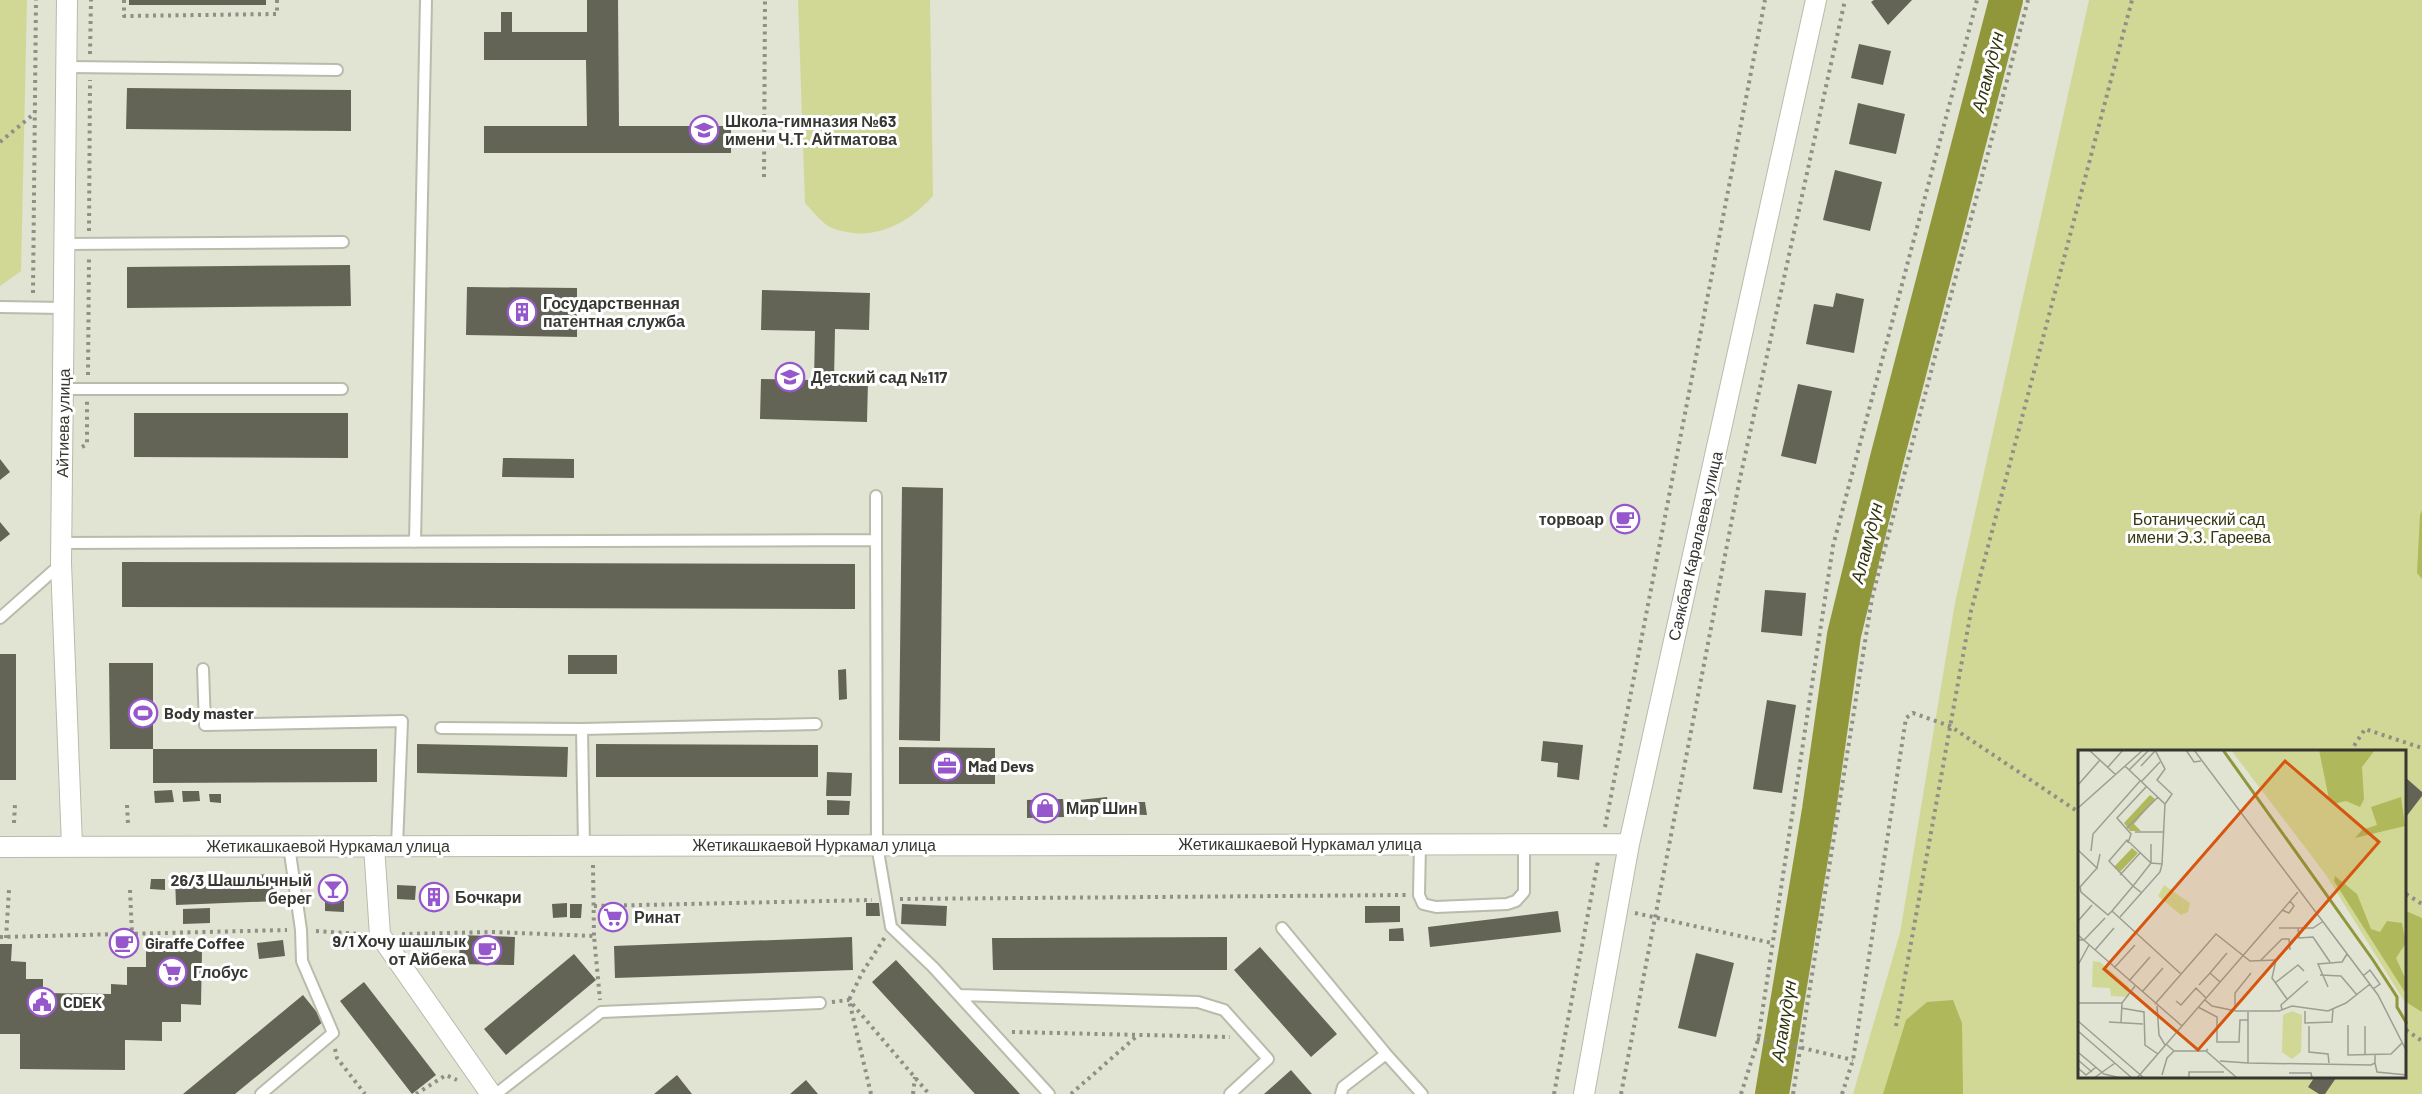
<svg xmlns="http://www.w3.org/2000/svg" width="2422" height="1094" viewBox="0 0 2422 1094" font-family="Barlow,sans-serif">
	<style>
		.green { fill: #d1d895; fill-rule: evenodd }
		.forest { fill: #b0b85c }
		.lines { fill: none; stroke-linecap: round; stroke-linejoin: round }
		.river { stroke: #90963a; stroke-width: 34 }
		.building { fill: #636456 }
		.lane-casing { stroke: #b9bbab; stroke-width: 14 }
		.street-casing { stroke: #b9bbab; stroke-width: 22 }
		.path { stroke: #8f9085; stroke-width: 4; stroke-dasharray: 3 4.5; stroke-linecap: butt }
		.lane { stroke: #fff; stroke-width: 10 }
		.street { stroke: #fff; stroke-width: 20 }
		.path-bridge { stroke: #8f9085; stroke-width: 4; stroke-dasharray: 3 4.5; stroke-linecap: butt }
		.labels { text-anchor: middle; stroke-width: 6; stroke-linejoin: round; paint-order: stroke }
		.poi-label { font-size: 16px; font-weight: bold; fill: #363731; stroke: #fff; text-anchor: start }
		.street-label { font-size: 16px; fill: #363731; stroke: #fff }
		.park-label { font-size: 16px; fill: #33360e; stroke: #fff }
		.water-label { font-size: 18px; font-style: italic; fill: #31340c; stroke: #fff }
		.inset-river { fill: none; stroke: #90963a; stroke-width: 3 }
		.inset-road { fill: none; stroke: #9d9e92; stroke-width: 1.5 }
		.view { fill: #d65610; fill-opacity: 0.15; stroke: #d65610; stroke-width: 3 }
		.inset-edge { fill: none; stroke: #363731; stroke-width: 3 }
	</style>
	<rect width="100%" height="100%" fill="#e1e3d3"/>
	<!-- green -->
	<path class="green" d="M0,0H27L21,271L0,286Z
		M798,0H930L933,196C907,225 871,243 832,228C823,225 812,210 805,203Z
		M2089,0H2422V1094H1853L1900,933L1955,603ZM2080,752H2406V1078H2080Z"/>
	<!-- forest -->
	<path class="forest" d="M2422,510V579L2417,573L2420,515Z
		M2406,911L2422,918V1012L2406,1002Z
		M1953,1000L1962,1023L1963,1094H1883L1906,1020L1927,1002Z"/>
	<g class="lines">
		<!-- river -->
		<path class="river" d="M1772,1094L1819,810L1844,635L1886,462L2006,0"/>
	</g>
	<!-- building -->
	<path class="building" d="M129,0H266V5H129Z
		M587,0H618L619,126H731V153H484V126H587L586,60H484V32H501V12H512V32H587Z
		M1874,0H1912L1888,25L1871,2Z
		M1859,44L1891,51L1883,85L1851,78Z
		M127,88L351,90V131L126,129Z
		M1858,103L1905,114L1896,154L1849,144Z
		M1835,170L1882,182L1870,231L1823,220Z
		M350,265L351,306L127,308V267Z
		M467,287L577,288V337L466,335Z
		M762,290L870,293L869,330L835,329L834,380L868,381L867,422L760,419L761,379L814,380L815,331L761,330Z
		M1836,293L1864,299L1854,353L1806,344L1814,304L1833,307Z
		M1798,384L1832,391L1816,464L1781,456Z
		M134,413H348V458L134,457Z
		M503,458L574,459V478L502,477Z
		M0,459L10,472L0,480Z
		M902,487L943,488L940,741L899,740Z
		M0,522L10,534L0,542Z
		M122,562L855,564V609L122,607Z
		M1765,590L1806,593L1802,636L1761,632Z
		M0,654H16V780H0Z
		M568,655H617V674H568Z
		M109,663H153V749H110Z
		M846,669L847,699L839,700L838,670Z
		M1767,700L1796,705L1782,793L1753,789Z
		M1543,741L1583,745L1579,780L1557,777L1558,763L1541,761Z
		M417,744L568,747L567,777L417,773Z
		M596,744L818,745V777H596Z
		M899,747L995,748V784H899Z
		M153,749H377V782L153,783Z
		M827,772L852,773L851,796H826Z
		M2406,778L2422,792V796L2406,817Z
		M172,790L174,802L155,803L154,791Z
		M182,791H199L200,801L183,802Z
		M209,794H221V803L210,802Z
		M1107,797L1109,813L1072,817L1070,801Z
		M1063,799L1064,817L1027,818V800Z
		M827,800L850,801L849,815H827Z
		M1115,802H1145L1147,815L1115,814Z
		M275,874L276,901L176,905L175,878Z
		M151,879H165V890L150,889Z
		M397,885L416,886L415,900L397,899Z
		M423,889L446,890L445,906L423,904Z
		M325,901H344V912L325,911Z
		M567,903V917L553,918L552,904Z
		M866,903H879L880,916H866Z
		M570,904H582L581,918H570Z
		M902,904L947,906L946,926L901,924Z
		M1365,906H1400V922L1365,923Z
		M210,908V923L183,924V909Z
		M603,909H625L624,924H603Z
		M1558,911L1561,932L1430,947L1428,927Z
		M1403,928L1404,941H1389V929Z
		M460,935L515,937L514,965L459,964Z
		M852,937L853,970L615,978L614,946Z
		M1227,937V970H993L992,938Z
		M283,940L285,956L259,959L257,943Z
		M0,944H12L11,961L26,962V979H43V993L111,994V984L127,985V967H146V950H202L201,1005L181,1004V1022H162V1041L125,1040V1070L20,1069V1034H0Z
		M1260,947L1337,1034L1311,1057L1234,970Z
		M1696,953L1734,963L1716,1037L1678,1028Z
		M574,954L596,980L506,1055L484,1029Z
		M896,960L1020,1094H975L872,982Z
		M364,982L436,1075L412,1094L340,1001Z
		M303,995L324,1021L235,1094H183Z
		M1291,1070L1312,1094H1264Z
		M677,1075L692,1094H654Z
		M2314,1078H2336L2325,1094H2319L2308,1087Z
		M806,1080L818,1094H790Z"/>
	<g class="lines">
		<!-- lane casing -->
		<g class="lane-casing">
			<path id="lane" d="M67,67L337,70
				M65,244L343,242
				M0,307L64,308
				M63,389H342
				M876,496V540
				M415,542L426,0
				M62,543L876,540L877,845L891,927L933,967L1049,1094
				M0,618L61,564
				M203,669L205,725L402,721L397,846
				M441,728L582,729L584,846
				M582,729L816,724
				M1420,844L1419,895L1423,904L1436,907L1507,904L1516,901L1524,892V844
				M1282,928L1386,1054L1422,1094
				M959,995L1198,1002L1224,1010L1268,1059L1230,1094
				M261,1094L333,1033L302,961L301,930L289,846
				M496,1094L601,1012L820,1003
				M1341,1094L1343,1087L1386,1054"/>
		</g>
		<!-- street casing -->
		<g class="street-casing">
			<path id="street" d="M67,0L61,563L72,846
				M374,846L380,935L491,1094
				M0,847L1629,844
				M1584,1094L1629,844L1816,0"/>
		</g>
		<!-- path -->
		<path class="path" d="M124,0V16L277,14V0
			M90,54L91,0
			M0,142L35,113
			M764,177L765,0
			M89,231L90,80
			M33,293L36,0
			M88,375L89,257
			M82,447L87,444V401
			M2350,752L2365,729L2422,748
			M127,805L128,824
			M14,823L15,804
			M1605,827L1765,0
			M593,865L594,936
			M130,890L132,934
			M2406,894L2422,904
			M900,899L1406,895
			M594,906L872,900
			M1635,913L1772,943
			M316,931L362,934
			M402,934L493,932L594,936L600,1000
			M0,937L287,930
			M6,938L9,890
			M832,1002L849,1000L929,1094
			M1896,1026L1971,611L2132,0
			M2406,1030L2422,1041
			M1012,1032L1230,1037
			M1794,1046L1853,1060
			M335,1049L337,1058L365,1094
			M416,1094L446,1075L457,1080
			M871,1094L849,1000L862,973L885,937
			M913,1094L915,1077
			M1071,1094L1138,1035
			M1554,1094L1598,861
			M1621,1094L1739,483L1845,0
			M1741,1094L1758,1040L1833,546L1977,0
			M1793,1094L1872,598L2028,0
			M1842,1094L1853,1060L1906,718L1913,713L1950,726L2080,813"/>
		<!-- lane -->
		<use href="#lane" class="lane"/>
		<!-- street -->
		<use href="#street" class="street"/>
		<!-- path-bridge -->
		<path class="path-bridge" d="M1757,1039L1794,1046"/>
	</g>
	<!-- icons -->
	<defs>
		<g id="school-ring" transform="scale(1.5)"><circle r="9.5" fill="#fff" stroke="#9657cd" stroke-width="1.5"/><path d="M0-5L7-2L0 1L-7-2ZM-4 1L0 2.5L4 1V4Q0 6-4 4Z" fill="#9657cd"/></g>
		<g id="building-ring" transform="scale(1.5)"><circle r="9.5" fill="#fff" stroke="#9657cd" stroke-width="1.5"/><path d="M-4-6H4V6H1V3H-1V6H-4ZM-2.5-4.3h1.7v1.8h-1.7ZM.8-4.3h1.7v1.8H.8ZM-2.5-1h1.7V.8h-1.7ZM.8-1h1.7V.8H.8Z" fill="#9657cd"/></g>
		<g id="cafe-ring" transform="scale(1.5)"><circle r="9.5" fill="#fff" stroke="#9657cd" stroke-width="1.5"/><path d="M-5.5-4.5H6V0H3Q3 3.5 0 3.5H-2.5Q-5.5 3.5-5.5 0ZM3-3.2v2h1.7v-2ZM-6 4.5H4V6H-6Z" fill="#9657cd"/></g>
		<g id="stadium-ring" transform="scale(1.5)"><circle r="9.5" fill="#fff" stroke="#9657cd" stroke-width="1.5"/><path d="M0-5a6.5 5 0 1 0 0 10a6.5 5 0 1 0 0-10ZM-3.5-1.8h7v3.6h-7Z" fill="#9657cd"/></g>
		<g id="office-ring" transform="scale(1.5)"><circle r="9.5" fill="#fff" stroke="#9657cd" stroke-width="1.5"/><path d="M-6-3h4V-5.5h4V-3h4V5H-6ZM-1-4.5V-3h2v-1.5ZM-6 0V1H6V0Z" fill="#9657cd"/></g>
		<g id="shop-ring" transform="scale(1.5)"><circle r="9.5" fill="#fff" stroke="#9657cd" stroke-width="1.5"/><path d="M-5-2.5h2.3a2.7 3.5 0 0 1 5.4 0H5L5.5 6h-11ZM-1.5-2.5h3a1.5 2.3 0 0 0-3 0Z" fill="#9657cd"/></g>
		<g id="bar-ring" transform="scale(1.5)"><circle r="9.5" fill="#fff" stroke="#9657cd" stroke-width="1.5"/><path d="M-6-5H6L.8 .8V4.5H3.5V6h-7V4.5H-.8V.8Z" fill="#9657cd"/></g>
		<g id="supermarket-ring" transform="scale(1.5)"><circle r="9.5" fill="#fff" stroke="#9657cd" stroke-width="1.5"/><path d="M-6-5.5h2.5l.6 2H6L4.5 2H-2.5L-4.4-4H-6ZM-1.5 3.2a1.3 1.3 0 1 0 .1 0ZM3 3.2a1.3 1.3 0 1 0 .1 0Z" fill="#9657cd"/></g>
		<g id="civic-ring" transform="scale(1.5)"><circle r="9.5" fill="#fff" stroke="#9657cd" stroke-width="1.5"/><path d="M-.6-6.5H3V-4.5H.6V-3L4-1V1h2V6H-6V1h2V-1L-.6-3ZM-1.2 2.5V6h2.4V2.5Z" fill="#9657cd"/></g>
	</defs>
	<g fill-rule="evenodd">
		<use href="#school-ring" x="704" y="130"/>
		<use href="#building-ring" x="522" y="312"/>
		<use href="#school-ring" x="790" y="377"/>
		<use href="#cafe-ring" x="1625" y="519"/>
		<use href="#stadium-ring" x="143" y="713"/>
		<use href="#office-ring" x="947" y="766"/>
		<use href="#shop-ring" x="1045" y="808"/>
		<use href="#bar-ring" x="333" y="889"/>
		<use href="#building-ring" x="434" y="897"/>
		<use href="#supermarket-ring" x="613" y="917"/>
		<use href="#cafe-ring" x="124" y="943"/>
		<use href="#cafe-ring" x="487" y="950"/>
		<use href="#supermarket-ring" x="172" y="972"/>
		<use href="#civic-ring" x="42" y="1002"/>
	</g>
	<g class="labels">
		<!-- poi labels -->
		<g class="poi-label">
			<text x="725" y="127">Школа-гимназия №63<tspan x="725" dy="18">имени Ч.Т. Айтматова</tspan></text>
			<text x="543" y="309">Государственная<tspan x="543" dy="18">патентная служба</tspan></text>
			<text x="811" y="383">Детский сад №117</text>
			<text x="1604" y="525" text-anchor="end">торвоар</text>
			<text x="164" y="719">Body master</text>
			<text x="968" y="772">Mad Devs</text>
			<text x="1066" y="814">Мир Шин</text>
			<text x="312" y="886" text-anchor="end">26/3 Шашлычный<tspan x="312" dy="18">берег</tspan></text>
			<text x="455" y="903">Бочкари</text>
			<text x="634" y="923">Ринат</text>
			<text x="466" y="947" text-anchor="end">9/1 Хочу шашлык<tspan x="466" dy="18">от Айбека</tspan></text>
			<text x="145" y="949">Giraffe Coffee</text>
			<text x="193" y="978">Глобус</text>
			<text x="63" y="1008">CDEK</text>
		</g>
		<!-- street labels -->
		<g class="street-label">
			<text transform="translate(63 423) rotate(-89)" y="6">Айтиева улица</text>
			<text transform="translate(1695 546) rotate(-77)" y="6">Саякбая Каралаева улица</text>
			<text x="1300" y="850">Жетикашкаевой Нуркамал улица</text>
			<text x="814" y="851">Жетикашкаевой Нуркамал улица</text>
			<text x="328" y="852">Жетикашкаевой Нуркамал улица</text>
		</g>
		<!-- park labels -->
		<g class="park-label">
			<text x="2199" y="525">Ботанический сад<tspan x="2199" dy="18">имени Э.З. Гареева</tspan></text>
		</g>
		<!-- water labels -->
		<g class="water-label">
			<text transform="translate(1988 72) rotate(-76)" y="6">Аламүдүн</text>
			<text transform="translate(1867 543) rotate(-76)" y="6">Аламүдүн</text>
			<text transform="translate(1784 1021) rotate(-81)" y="6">Аламүдүн</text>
		</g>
	</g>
	<!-- overview -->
	<g transform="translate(2078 750)">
		<rect width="328" height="328" fill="#e1e3d3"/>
		<path d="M153,0H328V254L248,125ZM86,135L112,153L110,162L103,165L80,146ZM15,211L22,212L51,237L50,247L33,246L32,238L14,237ZM214,261L224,265L223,302L214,309L204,302L205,265Z" fill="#d1d895"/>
		<path d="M241,0H297L284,17L286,49L282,57L268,51L255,54L251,49ZM72,45L77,49L56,74L63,81H52L46,73ZM323,47L327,76L277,88L284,80L299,75L293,57ZM54,98L60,103L42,122L36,117ZM257,126L279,144L293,179L302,182L309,171L324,173L328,193L318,208L328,230V244L256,131Z" fill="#b0b85c"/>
		<path class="inset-river" d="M145,0L295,210L319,247V257L329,274"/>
		<path class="inset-road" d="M11,0L38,25M108,0L116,12L123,11M116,0L300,245L329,302M47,16L87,54L94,44L79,30L87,19L77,0M63,16L77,1M30,17L45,0M51,20L71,0M63,32L82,12M0,35L22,10M0,58L65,0M49,78L80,47M57,82H85M50,93L53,84L39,68L68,37M0,100L19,118L22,104M13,101L15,84L62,31M19,118L2,137L3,142L30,165L34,161L103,224M42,125L62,103M64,143L55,136L73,113V94M204,160L211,163L216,156L212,151M34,161L55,136L31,111L49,90L73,113L84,114L87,54M42,167L82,122L84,114M0,171L14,155M201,178H235L244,172M220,178L221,188L235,187L252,212M0,185L104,276M0,190H6L27,168M17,200L36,178M183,210L204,189H211L212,200M0,215L11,195M36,218L57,195M132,223L149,203M242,225L263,226L279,245M285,226L292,220L302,234L295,239M51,231L72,207M197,233L220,215L226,221M121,235L132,223L142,232M250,237L240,214L264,212L269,204M64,242L85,218M127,250L134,256L158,261H201L214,256L250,261L268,253L292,234M98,251L103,255L118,238L128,248M0,253H44M77,254L138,184L172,211L198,210L194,228L209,249M79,256L81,285L87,295M120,257L139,267V292H161L162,270H170V262M43,258L66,262L67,295L80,304M157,258V243L173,223M204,260L203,255L230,231M227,261V273L254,272L255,259M170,270V313L293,315L297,313V304M0,271L66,328M31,272L65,274M43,273L44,253L57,236M270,275V305L313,304L324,293M231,276V302L250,304L251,313M0,281L54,328M88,294L96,301H128M130,299L128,301L159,328M1,303L26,324L43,328M287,304V276M0,310L14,322M142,311L170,313M297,313L299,322L329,325M0,318L8,325L18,317M211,323H233L234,328M84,325L89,308L96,301M16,328L37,313M59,328L220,142M111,328V322H146"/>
		<path class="view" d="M207,11L301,92L120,300L26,219Z"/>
		<rect width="328" height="328" class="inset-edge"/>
	</g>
</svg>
